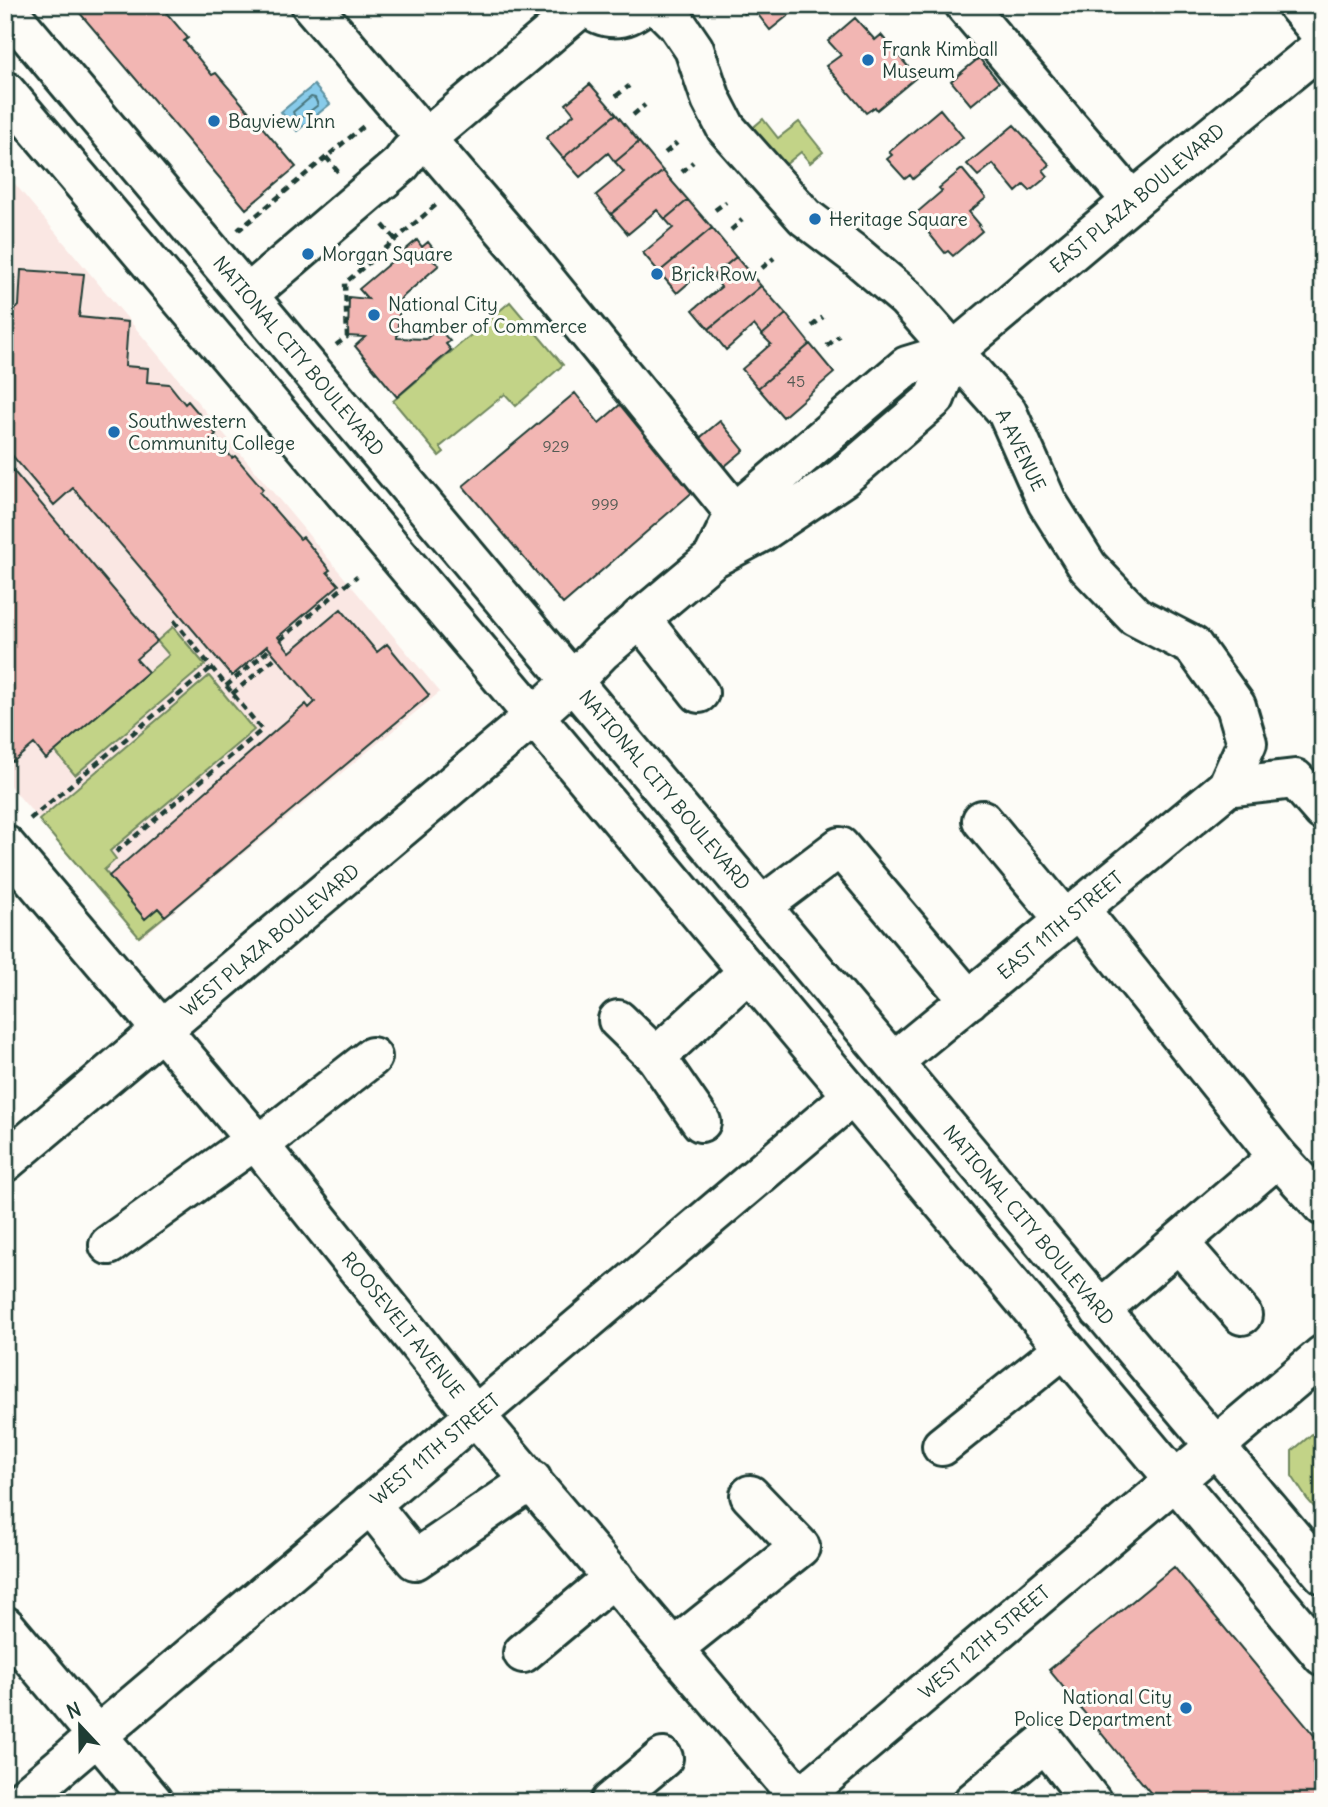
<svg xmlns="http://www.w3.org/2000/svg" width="1328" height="1807" viewBox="0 0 1328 1807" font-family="Delius,sans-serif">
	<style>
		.built { fill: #fae7e3 }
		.green { fill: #c2d387; stroke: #70885e; stroke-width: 2 }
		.water { fill: #88cbea; stroke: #5e92a1; stroke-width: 2 }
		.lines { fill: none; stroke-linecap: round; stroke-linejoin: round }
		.shore { stroke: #49767d; stroke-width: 2 }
		.building { fill: #f2b6b3; stroke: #1f3d34; stroke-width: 2 }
		.minor-casing { stroke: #1f3d34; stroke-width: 44 }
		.major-casing { stroke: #1f3d34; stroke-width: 44 }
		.path { stroke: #1f3d34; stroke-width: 4.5; stroke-dasharray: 7 5; stroke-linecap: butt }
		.minor { stroke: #fdfcf7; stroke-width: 38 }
		.major { stroke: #fdfcf7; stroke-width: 38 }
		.poi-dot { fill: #1f6fb2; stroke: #fdfcf7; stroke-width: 2.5 }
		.labels { text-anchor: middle; stroke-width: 6; stroke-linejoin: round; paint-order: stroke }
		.number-label { font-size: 16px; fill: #545b54 }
		.poi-label { font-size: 19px; fill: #1f3d34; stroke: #fdfcf7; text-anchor: start }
		.street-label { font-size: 19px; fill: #1f3d34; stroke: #fdfcf7 }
	</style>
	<rect width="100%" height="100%" fill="#fdfcf7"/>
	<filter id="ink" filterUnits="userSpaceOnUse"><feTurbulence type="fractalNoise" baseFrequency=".0143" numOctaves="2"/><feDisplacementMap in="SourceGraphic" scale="14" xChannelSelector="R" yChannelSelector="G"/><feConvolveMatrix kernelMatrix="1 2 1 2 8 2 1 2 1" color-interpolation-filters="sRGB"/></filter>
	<g filter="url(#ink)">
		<!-- built -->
		<path class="built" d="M5,172L440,692L141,938L5,780Z"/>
		<!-- green -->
		<path class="green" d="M763,119L778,138L799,122L823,152L810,163L801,152L779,170L749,131Z
			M510,302L563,365L516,406L505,394L440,447L444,452L439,456L393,401Z
			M173,627L205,665L75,775L55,751L169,655L157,641Z
			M209,676L254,730L110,851L116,859L104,870L145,918L158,908L165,916L139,937L39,820Z
			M1323,1425V1517L1307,1499L1292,1476V1451Z"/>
		<!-- water -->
		<path class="water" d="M314,85L330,104L297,131L281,112Z"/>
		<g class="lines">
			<!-- shore -->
			<path class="shore" d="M311,97L315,98L318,105L300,119L296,120L293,112Z"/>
		</g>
		<!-- building -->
		<path class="building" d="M73,5H155L160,12L164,10L188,38L184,41L212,75L216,73L296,167L246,209Z
			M736,5H793L795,10L770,30L752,7L744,14Z
			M855,18L875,40L881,35L917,77L877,110L875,107L866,113L826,66L841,55L828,41Z
			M979,58L999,82L971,105L951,81Z
			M590,84L616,114L563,158L546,138L574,114L566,104Z
			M940,109L963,137L913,179L910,175L905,179L887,159L892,155L889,152Z
			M616,114L639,142L615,162L608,153L580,177L563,158Z
			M1014,125L1050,165L1043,170L1048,176L1030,191L1024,185L1016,192L993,164L978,176L967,164Z
			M639,142L663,171L611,214L596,195L624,172L615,162Z
			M962,169L986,198L969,212L980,225L978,226L982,231L953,256L948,251L945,253L914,215L942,191L939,188Z
			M663,171L688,200L665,219L657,210L628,234L611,214Z
			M688,200L712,228L659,272L643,253L673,228L665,219Z
			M712,228L736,257L713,276L706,268L677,293L659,272Z
			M417,240L422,247L428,242L439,256L432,260L439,265L397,302H400L397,338L426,339L438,328L450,341L446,344L451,350L397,397L355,346L365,337L348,336L349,297L368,299L359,289Z
			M736,257L761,286L709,329L693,310L721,287L713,276Z
			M21,270L84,274L79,317L128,322L125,366L148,368L147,382L169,384L185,404L188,401L216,434L214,436L232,458L235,456L263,489L260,493L300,539L303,537L330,570L327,572L339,585L278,637L290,652L341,609L377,652L387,644L429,695L165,916L158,908L145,919L109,876L306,704L309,708L315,702L267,646L232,676L73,488L54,505L5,447V318L19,306Z
			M761,286L786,314L762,335L754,325L726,350L709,329Z
			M786,314L810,344L758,388L742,369L771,344L762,335Z
			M810,344L834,373L783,417L758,388Z
			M575,393L599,423L622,403L695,490L563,604L463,486Z
			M720,421L744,450L719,471L695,442Z
			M5,461L157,641L136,659L148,672L46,759L34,744L13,762L5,754Z
			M1174,1567L1323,1746V1802H1158L1049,1670Z"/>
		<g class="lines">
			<!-- minor casing -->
			<g class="minor-casing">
				<path id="minor" d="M311,5L522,251L735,513
					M585,5C604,21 624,22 643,5
					M658,5L677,24L694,49L711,99L726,128L805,217L858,257L906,298L1007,412L1047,502L1088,567L1135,616L1193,646L1236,706L1247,743L1227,787L893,1062
					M965,5L1132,201
					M1297,5L1323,36
					M256,288L401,164L410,152L584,5
					M640,618L699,693
					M1227,787L1295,779L1323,811
					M982,820L1065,920
					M5,845L255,1140L475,1415L803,1802
					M762,906L840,847L969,1000
					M1079,909L1278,1157L1323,1206
					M618,1020L656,1057L748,972
					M656,1057L701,1122
					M259,1145L372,1057
					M1179,1243L1242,1315
					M109,1245L255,1140
					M1100,1310L1278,1157
					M942,1446L1063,1349
					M370,1504L415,1560L532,1480
					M5,1626L153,1802
					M674,1648L800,1547L750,1495
					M523,1653L614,1577
					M19,1802L852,1096
					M610,1802L663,1758
					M795,1802L1323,1355
					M973,1802L1045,1742L1092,1802"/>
			</g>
			<!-- major casing -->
			<g class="major-casing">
				<path id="major" d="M5,7L1323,1574
					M5,91L534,716L1323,1656
					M713,558L735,513L907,366L953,352L1132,201L1323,45
					M5,1162L534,716L573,681L601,652L713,558L762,532L842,478L935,398L953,352"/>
			</g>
			<!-- path -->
			<path class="path" d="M616,96L629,86
				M633,115L645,105
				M665,153L677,143
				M326,157L339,173
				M682,172L693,162
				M715,210L726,202
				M383,225L396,240
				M238,227L240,229L366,124
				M731,230L742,220
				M762,268L774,258
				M812,326L823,317
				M336,345L347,337L345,283L436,205
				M827,346L839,336
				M280,640L357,576
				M226,686L270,649
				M232,694L276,657
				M30,819L211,668
				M116,852L262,730L171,617"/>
			<!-- minor -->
			<use href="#minor" class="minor"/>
			<!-- major -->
			<use href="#major" class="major"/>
		</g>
	</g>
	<!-- markers -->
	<g class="poi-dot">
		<circle cx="868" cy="60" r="7"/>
		<circle cx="214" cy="121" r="7"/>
		<circle cx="815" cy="219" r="7"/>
		<circle cx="308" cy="254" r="7"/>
		<circle cx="657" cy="274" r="7"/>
		<circle cx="374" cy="315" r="7"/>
		<circle cx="114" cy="432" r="7"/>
		<circle cx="1186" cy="1708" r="7"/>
	</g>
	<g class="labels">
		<!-- number labels -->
		<g class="number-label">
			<text x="796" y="387">45</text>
			<text x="556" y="452">929</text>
			<text x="605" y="510">999</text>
		</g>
		<!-- poi labels -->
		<g class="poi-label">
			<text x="882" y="56">Frank Kimball<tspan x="882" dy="22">Museum</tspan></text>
			<text x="228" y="128">Bayview Inn</text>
			<text x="829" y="226">Heritage Square</text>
			<text x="322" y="261">Morgan Square</text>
			<text x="671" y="281">Brick Row</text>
			<text x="388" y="311">National City<tspan x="388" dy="22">Chamber of Commerce</tspan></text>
			<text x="128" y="428">Southwestern<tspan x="128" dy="22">Community College</tspan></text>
			<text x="1172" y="1704" text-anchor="end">National City<tspan x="1172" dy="22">Police Department</tspan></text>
		</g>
		<!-- street labels -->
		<g class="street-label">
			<text transform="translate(1137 198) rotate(-40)" y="7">EAST PLAZA BOULEVARD</text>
			<text transform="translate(299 356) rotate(50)" y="7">NATIONAL CITY BOULEVARD</text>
			<text transform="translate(1021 450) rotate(64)" y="7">A AVENUE</text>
			<text transform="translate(665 790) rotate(50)" y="7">NATIONAL CITY BOULEVARD</text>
			<text transform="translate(1060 925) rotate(-40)" y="7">EAST 11TH STREET</text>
			<text transform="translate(270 940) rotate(-40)" y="7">WEST PLAZA BOULEVARD</text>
			<text transform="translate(1029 1225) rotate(50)" y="7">NATIONAL CITY BOULEVARD</text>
			<text transform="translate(403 1325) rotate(51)" y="7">ROOSEVELT AVENUE</text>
			<text transform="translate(435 1449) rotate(-40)" y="7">WEST 11TH STREET</text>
			<text transform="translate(984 1642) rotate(-40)" y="7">WEST 12TH STREET</text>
		</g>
	</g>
	<!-- margin -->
	<rect width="1328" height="1807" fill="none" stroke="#fdfcf7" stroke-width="28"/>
	<rect x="14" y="14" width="1300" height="1779" fill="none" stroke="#1f3d34" stroke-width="2.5" filter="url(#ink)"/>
	<!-- north arrow -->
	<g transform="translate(80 1726) rotate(338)" stroke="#fdfcf7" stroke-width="5" paint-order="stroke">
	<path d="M0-5L12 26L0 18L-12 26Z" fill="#1f3d34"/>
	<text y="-10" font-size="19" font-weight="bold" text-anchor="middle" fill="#1f3d34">N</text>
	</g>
</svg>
